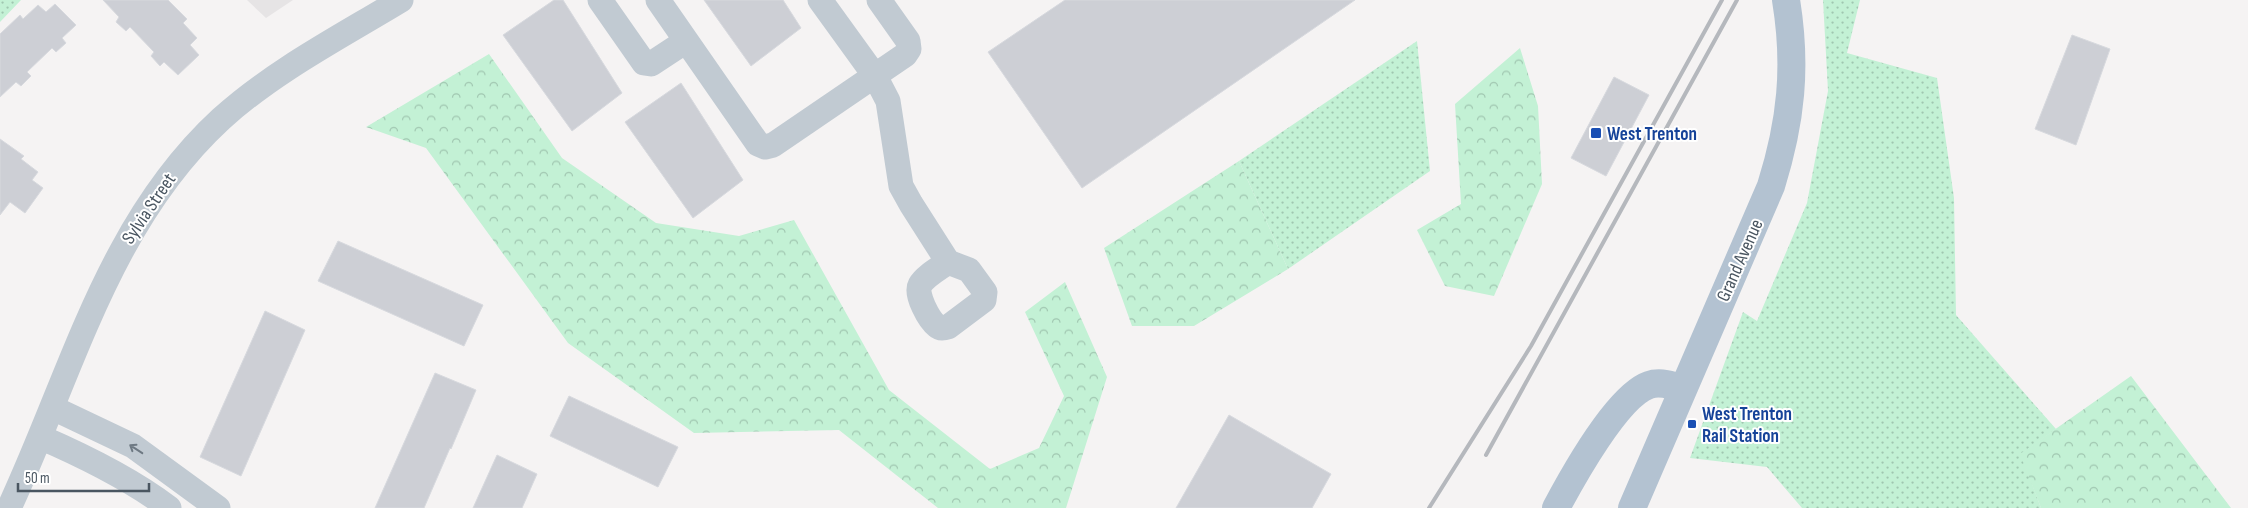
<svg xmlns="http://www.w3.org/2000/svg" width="2248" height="508" viewBox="0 0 2248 508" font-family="'Sofia Sans Condensed',sans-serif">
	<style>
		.education { fill: #e6e4e5 }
		.grass { fill: url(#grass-dots) }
		.forest { fill: url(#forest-crowns) }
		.building { fill: #cdcfd5; stroke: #d7d9de }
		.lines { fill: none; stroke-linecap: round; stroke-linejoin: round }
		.minor { stroke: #c1cad2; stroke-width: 25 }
		.major { stroke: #b3c2d1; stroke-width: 28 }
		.rail { stroke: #b5b8bd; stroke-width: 4 }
		.oneway { stroke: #6e7983 }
		.transit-dot { fill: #1a4fb4; stroke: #fff; stroke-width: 2 }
		.labels { text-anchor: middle; stroke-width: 4; stroke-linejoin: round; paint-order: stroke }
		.transit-label { font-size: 19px; font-weight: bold; fill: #164399; stroke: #fff; text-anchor: start }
		.street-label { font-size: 19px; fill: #4a5661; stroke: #fff }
	</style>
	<defs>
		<pattern id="grass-dots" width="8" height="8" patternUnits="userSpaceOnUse" patternTransform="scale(1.25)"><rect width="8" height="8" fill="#c3f1d5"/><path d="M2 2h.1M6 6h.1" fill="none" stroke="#a0c6b0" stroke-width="1.8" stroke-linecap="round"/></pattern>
		<pattern id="forest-crowns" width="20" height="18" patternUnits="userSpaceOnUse" patternTransform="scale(1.25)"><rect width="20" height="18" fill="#c3f1d5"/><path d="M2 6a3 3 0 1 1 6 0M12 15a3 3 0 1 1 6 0" fill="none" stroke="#a0c6b0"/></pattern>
	</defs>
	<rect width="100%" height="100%" fill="#f5f3f3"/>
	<!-- education -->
	<path class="education" d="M247,0H293L266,18Z"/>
	<!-- grass -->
	<path class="grass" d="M0,0H21L0,22Z
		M1823,0H1860L1847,53L1937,78L1954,198L1956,315L2056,429L2021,454L2041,508H1802L1767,467L1690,458L1743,312L1757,321L1807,203L1828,91Z
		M1417,41L1430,171L1288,269L1239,161Z"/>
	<!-- forest -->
	<path class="forest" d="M1520,48L1538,106L1542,184L1494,296L1445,286L1417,230L1461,204L1455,104Z
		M489,54L562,158L656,223L739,236L794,220L889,390L990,469L1039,448L1064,396L1025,312L1065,282L1107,377L1066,508H938L839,430L694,433L568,343L426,148L366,127Z
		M1239,161L1288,269L1194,326H1132L1104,248Z
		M2131,376L2231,508H2041L2020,454Z"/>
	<!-- building -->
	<path class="building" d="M103,0H168L187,19L183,23L197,38L190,45L199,55L178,75L164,62L160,66L151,56L154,52L130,27L126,31L116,22L119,17Z
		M554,0H563L622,93L572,131L503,35Z
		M704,0H783L801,28L751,66Z
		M1065,0H1355L1082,188L988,52Z
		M55,4L76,25L62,38L66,43L56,52L52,48L27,72L31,76L21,86L16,82L0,97V34L20,15L23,19L38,5L46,12Z
		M2072,35L2110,49L2076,145L2035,129Z
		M1614,77L1649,95L1606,176L1571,158Z
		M681,83L743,180L693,218L625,122Z
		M0,139L24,156L21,159L38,172L32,180L43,188L25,213L10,202L0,215Z
		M338,241L483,305L464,346L318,281Z
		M265,311L305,330L241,476L200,457Z
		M435,373L476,390L451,449L450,448L424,508H375Z
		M569,396L678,447L658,487L550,436Z
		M1229,415L1331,474L1312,508H1176Z
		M497,455L537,474L522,508H473Z"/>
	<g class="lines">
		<!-- minor -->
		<path class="minor" d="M600,0L644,63L651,64L686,41
			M658,0L758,144L765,147L773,145L905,55L909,49L908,41L879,0
			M820,0L875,76L888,101L901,186L911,204L948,262L969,270L985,292L984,300L948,327C945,328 940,329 937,326C929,320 915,294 920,285C925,276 940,268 948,262
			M53,408L133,446L218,508
			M40,437C84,456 131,479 169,508
			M9,508C72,373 108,223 221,119C274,71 340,37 401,0"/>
		<!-- major -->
		<path class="major" d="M1556,508C1572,478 1617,396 1649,385C1660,381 1672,385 1683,389
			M1632,508L1771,186C1791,122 1797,67 1786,0"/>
		<!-- rail -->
		<path class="rail" d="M1486,455L1737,0
			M1429,508L1531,346L1722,0"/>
	</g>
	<!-- one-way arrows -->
	<defs><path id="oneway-shaft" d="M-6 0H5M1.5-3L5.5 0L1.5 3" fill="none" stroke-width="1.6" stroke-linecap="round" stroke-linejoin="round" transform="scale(1.25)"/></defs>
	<use class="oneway" href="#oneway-shaft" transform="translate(136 449) rotate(-147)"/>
	<!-- markers -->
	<g class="transit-dot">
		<rect x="1590" y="127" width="12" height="12" rx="2.5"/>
		<rect x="1687" y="419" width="10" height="10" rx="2.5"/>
	</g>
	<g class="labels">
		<!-- transit labels -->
		<g class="transit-label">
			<text x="1607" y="140">West Trenton</text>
			<text x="1702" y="420">West Trenton<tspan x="1702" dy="22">Rail Station</tspan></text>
		</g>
		<!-- street labels -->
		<g class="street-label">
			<text transform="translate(148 208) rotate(-56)" y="7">Sylvia Street</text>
			<text transform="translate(1739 260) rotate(-66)" y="7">Grand Avenue</text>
		</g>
	</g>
	<!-- scale -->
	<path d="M18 483v8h131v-8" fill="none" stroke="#4a5661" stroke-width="2.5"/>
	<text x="25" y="483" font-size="15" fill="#4a5661" stroke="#ffffff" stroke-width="4" paint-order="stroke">50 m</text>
</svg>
